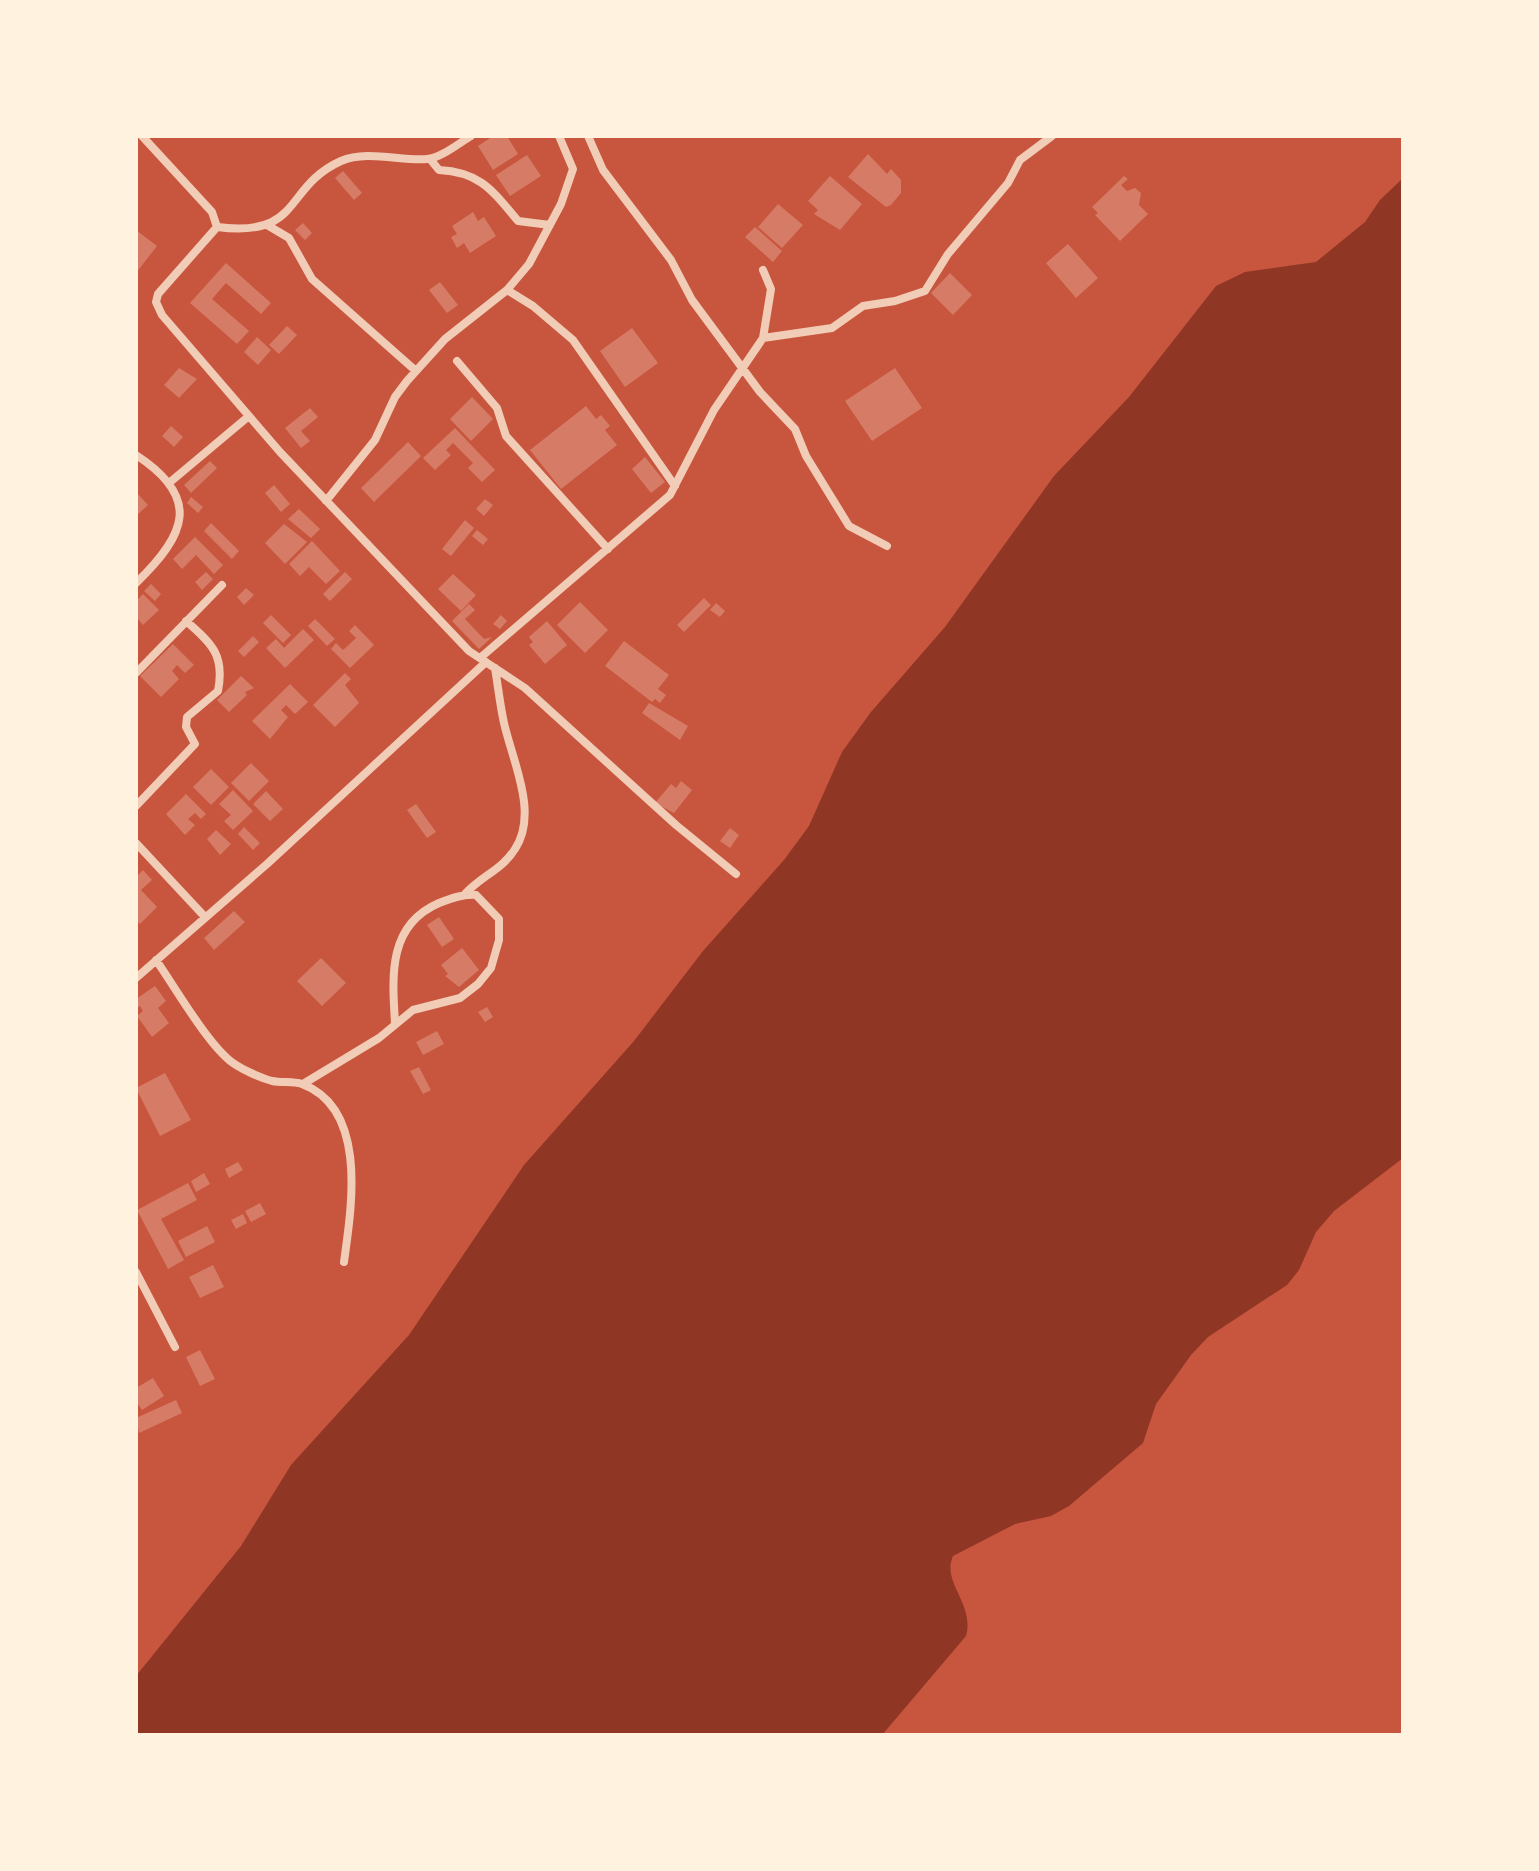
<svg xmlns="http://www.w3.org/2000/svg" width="1539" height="1871" viewBox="0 0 1539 1871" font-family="'Asap Condensed',sans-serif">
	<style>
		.water { fill: #8f3625 }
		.building { fill: #d67c66 }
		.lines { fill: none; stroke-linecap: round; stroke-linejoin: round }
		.minor { stroke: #f1ccb7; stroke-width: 8 }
	</style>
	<rect width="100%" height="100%" fill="#c8553d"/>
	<!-- water -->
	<path class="water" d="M1403,178V1158L1334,1211L1316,1232L1299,1270L1287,1285L1208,1337L1191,1355L1156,1404L1143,1443L1069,1506L1051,1516L1015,1524L953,1556C941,1582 975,1604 966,1636L882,1735H136V1676L241,1546L291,1465L409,1335L524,1165L634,1041L703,951L784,860L809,826L842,752L871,712L945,627L1054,476L1129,397L1216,286L1245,272L1316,262L1365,222L1380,200Z"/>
	<!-- building -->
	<path class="building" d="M493,136H507L518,154L493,170L478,146Z
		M868,154L887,174L891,169L901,180V193L891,205L886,207L848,177Z
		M527,155L541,176L510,196L496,175Z
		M343,171L362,193L354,200L335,178Z
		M830,176L862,204L840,230L814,214L818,210L808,201Z
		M1124,176L1128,179L1121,185L1127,191L1135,188L1141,193L1139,205L1148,214L1120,241L1095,215L1098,213L1092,207Z
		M778,204L803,225L782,248L758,227Z
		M473,212L478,221L484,217L496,236L470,253L464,243L457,248L451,237L457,234L452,226Z
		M303,223L312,233L305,240L295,230Z
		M755,227L782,251L773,262L745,237Z
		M136,230L157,246L136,273L138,248Z
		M1068,244L1098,278L1076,298L1046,263Z
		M226,263L271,303L261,314L226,283L212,299L249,331L237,344L190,303Z
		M950,273L972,295L953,315L931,293Z
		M440,282L458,305L447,313L429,290Z
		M287,326L297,335L279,354L269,345Z
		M632,328L658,363L625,387L600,351Z
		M257,337L271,350L258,365L244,352Z
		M179,368L197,379L179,398L164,385Z
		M895,368L922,408L872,441L845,401Z
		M472,397L493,419L471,441L450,419Z
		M586,406L596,419L601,415L610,426L605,430L617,445L561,489L530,450Z
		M310,408L318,417L301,431L310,441L301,448L285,428Z
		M171,426L183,437L174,447L162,436Z
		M455,428L495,470L482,482L468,468L473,463L453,443L446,450L451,455L435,470L423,458Z
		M408,442L421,456L374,502L361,488Z
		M645,457L665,482L651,493L632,469Z
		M210,461L217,468L191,493L184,485Z
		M274,485L290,504L281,512L265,493Z
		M136,492L148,505L136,516Z
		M191,497L203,507L198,513L187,503Z
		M485,499L493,505L484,516L476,509Z
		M299,509L320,529L311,538L288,519Z
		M465,520L474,528L451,556L442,549Z
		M211,523L239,551L232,559L204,531Z
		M284,524L307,542L285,564L265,543Z
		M477,530L488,539L483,545L472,536Z
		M195,537L223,565L214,574L196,555L182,569L173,559Z
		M312,541L340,571L326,584L309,567L300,576L289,564Z
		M206,572L213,579L202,590L195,582Z
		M345,572L352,579L330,601L323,594Z
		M453,574L476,595L461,611L438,589Z
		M151,584L161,594L155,601L144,591Z
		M246,588L254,595L244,605L237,597Z
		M143,594L159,610L143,625L136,617V601Z
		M704,598L711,605L684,632L677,625Z
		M580,602L608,630L585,653L557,625Z
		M716,603L725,611L720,617L710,610Z
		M469,604L475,610L465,619L484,639L492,637L479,649L452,621Z
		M271,615L291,635L283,643L263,623Z
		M501,615L507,621L500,629L493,624Z
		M315,619L335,639L327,646L308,626Z
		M547,621L567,645L545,664L529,645L533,642L529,637Z
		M355,625L374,645L350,668L331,649L336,643L343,650L356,638L349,631Z
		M303,629L314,640L285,668L266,648L276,639L284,648Z
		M253,636L259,642L244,657L238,651Z
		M624,641L669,675L658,689L666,695L660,703L655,699L652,702L605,666Z
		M173,644L194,665L185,673L177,665L172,671L179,679L161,697L140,676Z
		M345,673L351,679L345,685L359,703L335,727L313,705Z
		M241,676L254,688L245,692L247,695L229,712L217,700Z
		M290,684L308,702L295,714L286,705L281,710L288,717L270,739L252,721Z
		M649,703L688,726L680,740L642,713Z
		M251,763L269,781L249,801L231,783Z
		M211,769L229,787L211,805L193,787Z
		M681,781L692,790L674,813L655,803L671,784L676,788Z
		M233,790L253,811L233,830L224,821L231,815L219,804Z
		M266,791L283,809L270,821L253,804Z
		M186,794L206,814L201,819L195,813L188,819L195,825L185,835L166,814Z
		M416,804L436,832L427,838L407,810Z
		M244,827L260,843L253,850L238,834Z
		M730,828L739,835L730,848L720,841Z
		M216,830L231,844L220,855L207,839Z
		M143,870L152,880L141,890L157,907L140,924L136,920V877Z
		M234,911L245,922L214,950L204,938Z
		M439,917L454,939L442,947L427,925Z
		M462,948L479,970L459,987L445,976L448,974L441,965Z
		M321,958L346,983L322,1006L297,981Z
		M155,986L166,1001L158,1008L169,1023L152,1037L137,1016L143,1011L140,1006L136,1009V999Z
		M487,1007L493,1017L485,1022L478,1012Z
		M437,1031L444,1044L423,1055L416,1042Z
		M419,1067L431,1090L423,1094L410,1071Z
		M165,1073L191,1120L160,1136L136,1088Z
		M238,1162L243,1170L229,1178L225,1169Z
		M204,1173L210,1184L196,1192L191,1181Z
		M188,1183L197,1200L161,1219L184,1260L168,1269L137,1210Z
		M260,1203L266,1214L251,1222L245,1211Z
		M243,1214L247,1223L236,1229L231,1220Z
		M207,1226L215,1242L186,1257L178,1241Z
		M213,1265L224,1287L200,1298L189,1277Z
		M200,1350L215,1379L200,1386L186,1357Z
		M153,1378L164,1396L142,1410L136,1401V1388Z
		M176,1400L182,1413L139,1433L136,1418Z"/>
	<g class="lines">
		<!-- minor -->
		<path class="minor" d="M142,136L212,212L217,227L158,294L156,302L162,315L280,452L469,651L525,688L676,825L736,874
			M588,136L603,170L671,260L692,300L760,392L795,429L806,456L849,526L887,546
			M430,159L439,170C480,172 492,190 518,221L550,225
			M267,225L289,238L312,279L416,371
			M217,227C303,238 283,187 341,161C367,150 400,161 427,159C441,158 459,143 471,136
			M507,290L533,306L573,340L675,486
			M763,338L832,328L863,306L895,301L925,291L948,254L1008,183L1020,160L1052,136
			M457,361L497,408L506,436L608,549
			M136,455C202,498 186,535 136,583
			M169,483L249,416
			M326,501L375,440L395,397L407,381L445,339L507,290L529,264L561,204L573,169L559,136
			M480,658L670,495L714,410L763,338L771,289L763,270
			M136,673L222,585
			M136,806L195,744L186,727L187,717L218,691C225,655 212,644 186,621
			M136,843L205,917
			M465,894C481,876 502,870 515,849C539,813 512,760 504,723C500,705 498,686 495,668
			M156,960C175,987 208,1045 233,1063C243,1070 261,1078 272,1081C282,1083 293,1081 302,1084C369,1109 351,1210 344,1262
			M136,978L267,864L486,662
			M303,1084L379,1038L413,1010L460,998L478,984L491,968L499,940V919L476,895C463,894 452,898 439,903C388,925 392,975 395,1023
			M136,1272L175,1347"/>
	</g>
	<!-- border -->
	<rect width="1539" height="1871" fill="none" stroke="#fff3e0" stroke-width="276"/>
</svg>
